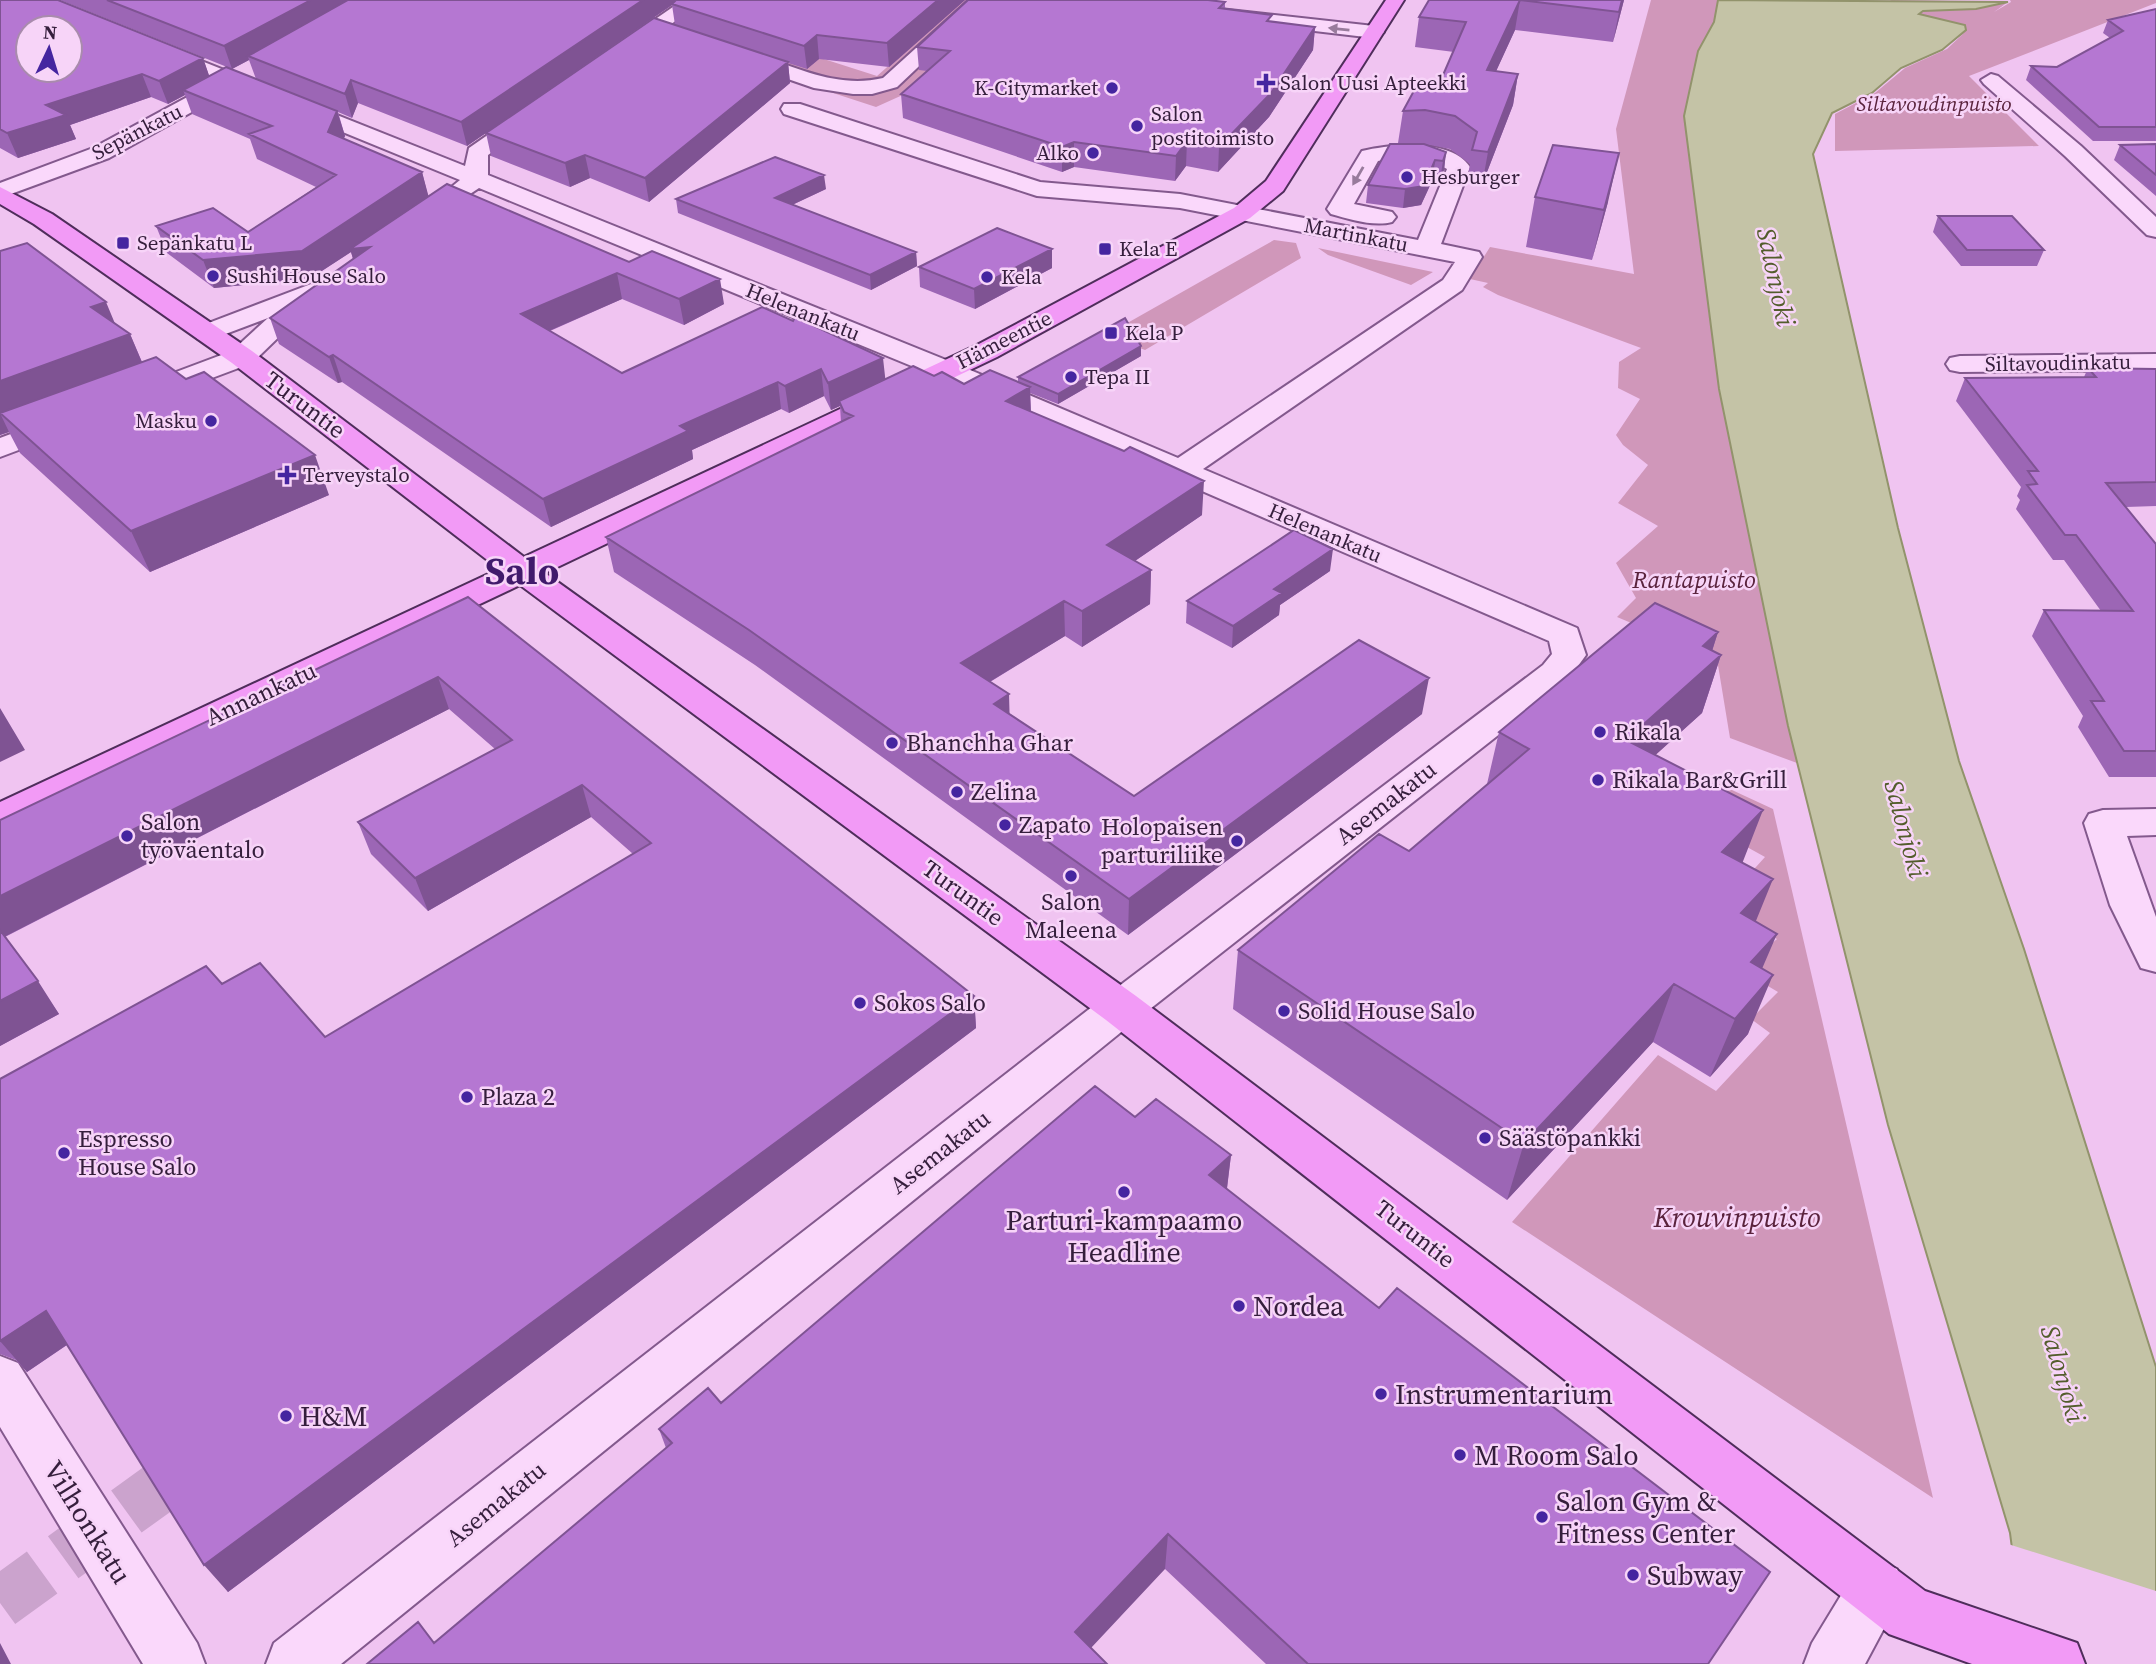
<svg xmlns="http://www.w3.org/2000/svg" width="2156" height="1664" viewBox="0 0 2156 1664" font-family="'Source Serif 4',serif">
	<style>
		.green { fill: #d097ba }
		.water { fill: #c4c3a6; stroke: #92936c; stroke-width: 2 }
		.pier { fill: #f0c4f1 }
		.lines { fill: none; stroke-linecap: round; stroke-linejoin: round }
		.minor-tunnel { stroke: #cba3cd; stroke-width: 52; stroke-dasharray: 52 26; stroke-linecap: butt }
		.minor-casing { stroke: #83598d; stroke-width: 4 }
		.major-casing { stroke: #4f2d5b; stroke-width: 4 }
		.minor { fill: #fad8fb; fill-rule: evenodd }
		.major { fill: #f29af6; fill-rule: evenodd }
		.wall { fill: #9c66b5; fill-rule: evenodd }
		.shaded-wall { fill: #7f5393 }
		.building { fill: #b577d2; stroke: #7f5393; stroke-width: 2; fill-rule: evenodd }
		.oneway { fill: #987b9c }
		.poi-dot { fill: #4525a0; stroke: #f7d4f8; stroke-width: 2.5 }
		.labels { text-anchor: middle; stroke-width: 5; stroke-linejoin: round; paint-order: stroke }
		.far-poi-label { font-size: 21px; fill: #351e3c; stroke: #f7d4f8; text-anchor: start }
		.far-park-label { font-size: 21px; font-style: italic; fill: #5a233d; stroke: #f7d4f8 }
		.far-street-label { font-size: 21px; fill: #351e3c; stroke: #f7d4f8 }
		.street-label { font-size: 24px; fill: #351e3c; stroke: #f7d4f8 }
		.park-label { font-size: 24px; font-style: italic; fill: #5a233d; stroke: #f7d4f8 }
		.poi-label { font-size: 24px; fill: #351e3c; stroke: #f7d4f8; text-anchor: start }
		.water-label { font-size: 26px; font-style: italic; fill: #535d2c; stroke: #f7d4f8 }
		.near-park-label { font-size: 28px; font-style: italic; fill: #5a233d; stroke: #f7d4f8 }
		.near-poi-label { font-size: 28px; fill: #351e3c; stroke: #f7d4f8; text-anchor: start }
		.near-street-label { font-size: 28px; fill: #351e3c; stroke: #f7d4f8 }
		.town-label { font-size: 38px; font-weight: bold; fill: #411a6c; stroke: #f7d4f8 }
	</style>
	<rect width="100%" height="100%" fill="#f0c4f1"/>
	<!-- green -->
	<path class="green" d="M963,0H1022L916,89L876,107L741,63L696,18L877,76Z
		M1651,0H1718L1714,22L1698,51L1684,116L1719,389L1797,763L1730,738L1717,659L1617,617L1636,598L1616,563L1658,526L1618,503L1648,465L1623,445L1616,435L1640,399L1618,388L1619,362L1641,348L1498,295L1483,287L1488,283L1470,279L1490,247L1634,274L1616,129Z
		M1890,0L2008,2L1994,12L2011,2L2010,0H2156V3L1969,76L2039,146L1835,151V114L1875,93L1905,68L1947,49L1964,33L1953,41Z
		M1274,240L1296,243L1301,258L1145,350L1119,340L1062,360Z
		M1318,248L1433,272L1411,285L1328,255Z
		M1693,772L1773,809L1933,1498L1512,1222L1658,1055L1716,1091L1770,1033L1751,1019L1778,992L1741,970L1777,939L1719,908L1765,857L1664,801Z"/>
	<!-- water -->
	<path class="water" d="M1718,0L2008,2L1976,9L1923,11L1919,14L1965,25L1966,30L1942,50L1901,68L1872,93L1832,113L1813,154L1898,528L1959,761L2024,949L2156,1367V1664H2027L2010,1533L1888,1125L1788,726L1719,389L1684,116L1698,51L1714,22Z"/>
	<!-- pier -->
	<path class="pier" d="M2008,1544L2156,1591V1664H2023Z"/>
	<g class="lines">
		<!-- minor-tunnel -->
		<path class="minor-tunnel" d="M0,1603L199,1459"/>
		<!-- minor casing -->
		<g class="minor-casing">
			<path id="minor" d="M683,0H704L629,55H615L612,51L615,47Z
				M969,0H989L897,87L872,94H853L814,88L733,60L730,56L740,50C788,62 832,90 883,78Z
				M1220,9L1374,26L1384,32L1374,38L1213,19L1210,15Z
				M159,44L465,166L469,148L522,111H538L541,116L538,121L488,155V175L956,364L1178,458L1443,280L1455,262L1180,208L1037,196L784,114L781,109L784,104H800L1040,182L1180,194L1418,240L1447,169C1425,156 1402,157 1378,161L1354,204L1392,212L1396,217L1392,222C1374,227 1349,219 1331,214L1327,209L1362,151C1391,144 1451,138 1470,167L1441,244L1479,252L1482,257L1462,290L1203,469L1577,628L1586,655L1567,681L1136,1020L341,1664H266L274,1643L1106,996L1543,665L1552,654L1549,641L936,376L479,188L464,198H448L444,193L460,180L235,88L109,158L0,198V183L93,148L217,81L152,54L149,50L152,46Z
				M1991,74L1998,76L2081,146L2156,217V237L2147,235L2065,156L1984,84L1981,80Z
				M311,284L320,287L324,292L320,297L252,363L148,402L138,404L128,402L124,396L128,390L232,351L268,318L207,341L198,339L194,333L198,327Z
				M2156,354V370L1960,372L1950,370L1946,364L1950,358L1960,356Z
				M62,415L72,418L76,424L72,430L0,457V438Z
				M2156,809V835L2127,836L2156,917V972L2141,968L2110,905L2084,823L2089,814L2103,810Z
				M0,1356L18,1363L197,1643L205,1664H143L0,1427Z
				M1877,1561L1897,1569L1905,1589L1865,1664H1804L1812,1643L1857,1569Z"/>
		</g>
		<!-- major casing -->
		<g class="major-casing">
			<path id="major" d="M1386,0H1404L1283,191L1250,218L997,357L545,573L1136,996L1925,1591L2077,1643L2085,1664H1972L1889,1634L1106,1020L520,585L0,831V802L499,569L232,363L34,224L0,204V187L52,214L252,351L524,557L977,345L1234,208L1266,181Z"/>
		</g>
		<!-- minor -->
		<use href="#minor" class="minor"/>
		<!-- major -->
		<use href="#major" class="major"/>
	</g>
	<!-- wall -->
	<path class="wall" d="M0,0L203,58L209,76L256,79L249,60L232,69L60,0H965L889,67L819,59L807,69L788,63L790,83L649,202L590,178L570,187L491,156L486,133L467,146L358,103L352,118L338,112L345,136L343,139L422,172L428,196L724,304L684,325L622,299L550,331L622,373L762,307L885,379L934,376L964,384L1018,382V377L1141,356L1058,404L1030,393L1031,411L1202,515L1135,561L1151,570L1150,604L1082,647L1065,636L990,682L1010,714L1134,796L1422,714L1128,935L755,665L614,572L606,537L841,422L840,406L831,410L824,396L789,413L781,409L692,450L693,459L551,527L342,382L338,383L279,344L270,318L353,259L351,252L311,278L214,288L167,253L156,226L248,232L316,187L257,159L250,139L192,114L185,95L168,104L151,97L70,125L76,139L18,158L0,148ZM672,5L675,25L532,101Z
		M1429,0H1624L1613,42L1515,30L1496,71L1518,74L1513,105L1482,185L1467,183L1470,164L1450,149L1420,143H1398L1403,111L1437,89L1454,52L1415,47L1419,17Z
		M1225,2V9L1271,22L1315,27L1313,50L1269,117L1218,172L1186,166L1175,181L1074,167L1062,172L903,118L901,94L927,71L919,70L917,47Z
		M2156,9V141H2093L2026,80L2031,66L2057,67L2110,38L2103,33L2108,20Z
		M2156,144V196L2114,160L2120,145Z
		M1446,152L1444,170L1440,180L1433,179L1421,205L1403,208L1366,203L1368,185Z
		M826,189L792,205L916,252L917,266L871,290L678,213L676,199Z
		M1535,197L1608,202L1592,260L1526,247Z
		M1938,216L2044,250L2037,266H1961L1933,232Z
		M1052,249V268L975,309L920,287L919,267Z
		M0,251L130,334L142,362L329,495L150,572L20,453L9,432L0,435Z
		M2088,368L2156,369V506L2126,507L2156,544V777H2109L2078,727L2083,716L2032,636L2044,610L2101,611L2064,560H2053L2016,509L2020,500L2017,496L2021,487L1956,401L1965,378L2084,377Z
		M1330,571L1280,605L1279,615L1232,648L1186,623L1187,601Z
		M468,597L974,996L976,1028L228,1592L67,1345L27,1372L16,1360L0,1354V1079L222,984L325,1037L633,854L591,817L428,911L371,854L358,822L495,749L449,709L5,937L59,1014L0,1046V820Z
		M1718,632L1712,651L1721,655L1702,713L1655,755L1743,863L1756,922L1762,969L1748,1034L1710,1077L1653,1042L1507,1200L1233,1009L1238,950L1409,851L1487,784L1499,732Z
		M1135,1117L1231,1155L1227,1189L1708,1664H1266L1165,1569L434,1643L666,1448L659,1429L721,1403Z"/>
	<!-- shaded-wall -->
	<path class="shaded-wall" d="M311,0H359L248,56L249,60L232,69L224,46Z
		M643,0H679L672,4V5L467,146L461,122Z
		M938,0H965L889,67L887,43Z
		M1520,0L1515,30L1482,102L1487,70Z
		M1622,0H1624L1613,42L1619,12Z
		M1315,27L1313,50L1269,117L1218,172L1219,147Z
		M817,35L819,59L807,69L804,46Z
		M203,58L211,81L183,90L185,95L168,104L159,81Z
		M788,62L790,83L649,202L645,178Z
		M142,74L151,97L70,125L76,139L18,158L7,133L46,105Z
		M1518,74L1513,105L1482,185L1488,152Z
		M351,80L358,103L352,118L345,94Z
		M337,111L345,136L336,157L328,132Z
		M1187,141L1186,166L1175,181L1176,156Z
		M1074,142V167L1062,172V147Z
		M1446,152L1444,170L1440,180L1443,161Z
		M1619,153L1608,202L1592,260L1604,210Z
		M585,155L590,178L570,187L565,163Z
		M1435,160L1433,179L1421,205L1403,208L1405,189Z
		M422,172L429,198L370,247L358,274L351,252L311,278L214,288L203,260Z
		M824,175L826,189L777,212L775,198Z
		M1052,249V268L975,309L974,289Z
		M916,252L917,266L871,290L870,275Z
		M617,273L622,299L528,340L521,314Z
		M720,279L724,304L684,325L679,299Z
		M106,302L121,338L130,334L149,379L0,413V381L91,307Z
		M1141,346V356L1058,404V394Z
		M333,355L342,382L338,383L329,357Z
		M883,358L886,385L839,401L840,406L831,410L828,383Z
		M821,369L824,396L789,413L785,386Z
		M778,382L781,409L692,450L693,459L551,527L543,499L680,426Z
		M1030,387L1031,420L1006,401Z
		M0,413L9,432L0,435Z
		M315,455L329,495L150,572L131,531Z
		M1204,481L1202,515L1107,580V545Z
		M1333,549L1330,571L1280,605L1279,615L1232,648L1233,626L1274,589Z
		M1151,570L1150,604L1082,647V611Z
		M1064,601L1065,636L963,698L961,663Z
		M1718,632L1707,667L1721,655L1702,713L1608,798L1626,740L1703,646Z
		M438,677L449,709L2,938L0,934V896Z
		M1429,678L1422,714L1128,935L1129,899Z
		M1009,694L1010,730L994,704Z
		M0,708L25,750L0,762Z
		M582,785L591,817L428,911L415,878Z
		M1763,810L1740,869L1722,852Z
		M1773,879L1749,938L1741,913Z
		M1777,934L1752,992L1751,962Z
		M1773,975L1748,1034L1710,1077L1735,1019Z
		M38,981L59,1014L0,1046V1001Z
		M1674,984L1653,1042L1507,1200L1524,1143Z
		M974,996L976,1028L228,1592L204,1565Z
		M1231,1155L1226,1195L1209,1175Z
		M46,1311L71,1342L27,1372L0,1341Z
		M1168,1534L1165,1569L1076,1664L1075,1632Z
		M0,1643L11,1664H0Z"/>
	<!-- building -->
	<path class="building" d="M0,0H58L203,58L159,81L142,74L46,105L66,115L7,133L0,129ZM28,28H70V70H28Z
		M107,0H311L224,46Z
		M348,0H643L461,122L351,80L345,94L248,56Z
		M676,0H938L887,43L817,35L804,46L672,4Z
		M968,0H1208L1225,2L1219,8L1272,15L1267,21L1315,27L1271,93L1219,147L1187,141L1176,156L1074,142L1062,147L901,94L950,51L917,47Z
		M1429,0H1622L1619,12L1520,0L1487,70L1518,74L1488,152L1472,150L1477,132L1455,116L1425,110L1403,111L1416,87L1437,89L1466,22L1419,17Z
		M2156,9V127H2099L2031,66L2057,67L2123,31L2108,20Z
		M654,18L788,62L645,178L585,155L565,163L486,133Z
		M226,67L337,111L328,132L422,172L302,251L203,260L156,226L213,208L248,232L336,175L249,134L272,126L183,90Z
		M1390,144H1424L1446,152L1443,161L1435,160L1424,186L1405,189L1368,185Z
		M2156,144V175L2120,145Z
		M1553,145L1619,153L1604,210L1535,197Z
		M775,157L824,175L775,198L916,252L870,275L676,199Z
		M447,184L629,262L652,251L720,279L679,299L617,273L521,314L622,373L762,307L793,321L795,317L883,358L828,383L821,369L785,386L778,382L680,426L688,431L543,499L333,355L329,357L270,318L370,247L350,249Z
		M1938,216H2012L2044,250H1967Z
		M997,228L1052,249L974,289L919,267Z
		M27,243L106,302L91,307L130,334L0,381V251Z
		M1125,318L1141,346L1058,394L1018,377Z
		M156,357L186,379L204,372L315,455L131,531L0,413Z
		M913,366L934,376L942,372L964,384L990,370L1030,387L1006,401L1124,451L1130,447L1204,481L1107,545L1151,570L1082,611L1064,601L961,663L1009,694L994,704L1134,796L1359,640L1429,678L1129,899L749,630L606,537L853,416L844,412L839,401Z
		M2088,368L2156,369V482L2106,483L2156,544V751H2124L2091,701H2104L2044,610L2133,611L2076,535H2065L2027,485L2037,484L2028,471H2038L1965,378L2096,377Z
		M1294,530L1333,549L1274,589L1282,593L1233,626L1187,601Z
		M468,597L974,996L204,1565L46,1311L0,1341V1079L206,966L222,984L260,963L325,1037L651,843L582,785L415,878L358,822L512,740L438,677L0,896V820Z
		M1655,603L1718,632L1703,646L1721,655L1626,740L1763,810L1722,852L1773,879L1741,913L1777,934L1751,962L1773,975L1735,1019L1674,984L1524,1143L1238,950L1379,834L1409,851L1529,749L1499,732Z
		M0,930L38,981L0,1001Z
		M1095,1086L1135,1117L1156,1099L1231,1155L1209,1175L1379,1308L1397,1288L1770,1572L1708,1664H1308L1168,1534L1075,1632L1107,1664H367L418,1622L434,1643L672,1443L659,1429L708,1388L721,1403Z"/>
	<!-- one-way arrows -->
	<defs><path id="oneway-solid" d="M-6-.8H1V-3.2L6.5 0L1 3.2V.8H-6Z" transform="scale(1.75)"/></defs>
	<g class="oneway">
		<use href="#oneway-solid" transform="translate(1339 29) rotate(-174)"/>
		<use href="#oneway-solid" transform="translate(1358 176) rotate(120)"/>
	</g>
	<!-- markers -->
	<g class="poi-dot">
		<path d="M1262.5 72.5h7v7h7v7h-7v7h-7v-7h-7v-7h7z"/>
		<circle cx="1112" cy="88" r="7"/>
		<circle cx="1137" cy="126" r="7"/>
		<circle cx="1093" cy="153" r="7"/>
		<circle cx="1407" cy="177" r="7"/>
		<rect x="116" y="236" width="14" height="14" rx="3.5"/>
		<rect x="1098" y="242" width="14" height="14" rx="3.5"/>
		<circle cx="213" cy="276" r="7"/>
		<circle cx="987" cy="277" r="7"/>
		<rect x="1104" y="326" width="14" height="14" rx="3.5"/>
		<circle cx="1071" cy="377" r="7"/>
		<circle cx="211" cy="421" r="7"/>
		<path d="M283.5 464.5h7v7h7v7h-7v7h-7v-7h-7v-7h7z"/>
		<circle cx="1600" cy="732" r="7"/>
		<circle cx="892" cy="743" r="7"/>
		<circle cx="1598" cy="780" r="7"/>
		<circle cx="957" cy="792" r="7"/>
		<circle cx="1005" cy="825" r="7"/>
		<circle cx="127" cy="836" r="7"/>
		<circle cx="1237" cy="841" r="7"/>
		<circle cx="1071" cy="876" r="7"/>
		<circle cx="860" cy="1003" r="7"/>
		<circle cx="1284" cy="1011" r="7"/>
		<circle cx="467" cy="1097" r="7"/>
		<circle cx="1485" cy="1138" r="7"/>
		<circle cx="64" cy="1153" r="7"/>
		<circle cx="1124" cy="1192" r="7"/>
		<circle cx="1239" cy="1306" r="7"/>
		<circle cx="1381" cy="1394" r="7"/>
		<circle cx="286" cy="1416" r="7"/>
		<circle cx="1460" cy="1455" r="7"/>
		<circle cx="1542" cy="1517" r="7"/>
		<circle cx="1633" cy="1575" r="7"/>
	</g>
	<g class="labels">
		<!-- far-poi labels -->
		<g class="far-poi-label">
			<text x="1280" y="90">Salon Uusi Apteekki</text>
			<text x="1098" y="95" text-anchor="end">K-Citymarket</text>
			<text x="1151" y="121">Salon<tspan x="1151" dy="24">postitoimisto</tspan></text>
			<text x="1079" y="160" text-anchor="end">Alko</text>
			<text x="1421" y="184">Hesburger</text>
			<text x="137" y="250">Sepänkatu L</text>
			<text x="1119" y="256">Kela E</text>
			<text x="227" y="283">Sushi House Salo</text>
			<text x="1001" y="284">Kela</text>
			<text x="1125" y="340">Kela P</text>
			<text x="1085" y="384">Tepa II</text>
			<text x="197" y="428" text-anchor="end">Masku</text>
			<text x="303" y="482">Terveystalo</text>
		</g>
		<!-- far-park labels -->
		<g class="far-park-label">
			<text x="1934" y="111">Siltavoudinpuisto</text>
		</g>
		<!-- far-street labels -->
		<g class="far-street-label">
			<text transform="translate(137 132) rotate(-27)" y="7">Sepänkatu</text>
			<text transform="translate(1356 235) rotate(11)" y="7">Martinkatu</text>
			<text transform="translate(803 312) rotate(22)" y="7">Helenankatu</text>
			<text transform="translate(1004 340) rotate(-27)" y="7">Hämeentie</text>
			<text transform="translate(2058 363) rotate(-1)" y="7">Siltavoudinkatu</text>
			<text transform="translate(1325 533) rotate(23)" y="7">Helenankatu</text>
		</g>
		<!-- street labels -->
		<g class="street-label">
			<text transform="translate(305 405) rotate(37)" y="8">Turuntie</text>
			<text transform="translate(261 694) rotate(-25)" y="8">Annankatu</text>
			<text transform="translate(1386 803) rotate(-38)" y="8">Asemakatu</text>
			<text transform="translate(963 893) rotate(36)" y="8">Turuntie</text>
			<text transform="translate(940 1152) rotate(-38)" y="8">Asemakatu</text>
			<text transform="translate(1415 1234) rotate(38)" y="8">Turuntie</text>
			<text transform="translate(496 1504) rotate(-39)" y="8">Asemakatu</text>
		</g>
		<!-- park labels -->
		<g class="park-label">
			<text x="1694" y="588">Rantapuisto</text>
		</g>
		<!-- poi labels -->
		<g class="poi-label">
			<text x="1614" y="740">Rikala</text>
			<text x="906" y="751">Bhanchha Ghar</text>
			<text x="1612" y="788">Rikala Bar&amp;Grill</text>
			<text x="971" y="800">Zelina</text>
			<text x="141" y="830">Salon<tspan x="141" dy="28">työväentalo</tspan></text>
			<text x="1019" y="833">Zapato</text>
			<text x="1223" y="835" text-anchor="end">Holopaisen<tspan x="1223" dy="28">parturiliike</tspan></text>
			<text x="1071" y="910" text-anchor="middle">Salon<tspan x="1071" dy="28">Maleena</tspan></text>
			<text x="874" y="1011">Sokos Salo</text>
			<text x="1298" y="1019">Solid House Salo</text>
			<text x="481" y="1105">Plaza 2</text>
			<text x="1499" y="1146">Säästöpankki</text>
			<text x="78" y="1147">Espresso<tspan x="78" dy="28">House Salo</tspan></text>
		</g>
		<!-- water labels -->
		<g class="water-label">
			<text transform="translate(1776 277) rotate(78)" y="9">Salonjoki</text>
			<text transform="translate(1906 829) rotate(75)" y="9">Salonjoki</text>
			<text transform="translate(2063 1374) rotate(74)" y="9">Salonjoki</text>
		</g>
		<!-- near-park labels -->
		<g class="near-park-label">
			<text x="1737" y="1227">Krouvinpuisto</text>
		</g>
		<!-- near-poi labels -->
		<g class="near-poi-label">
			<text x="1124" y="1230" text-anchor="middle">Parturi-kampaamo<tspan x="1124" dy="32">Headline</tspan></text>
			<text x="1253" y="1316">Nordea</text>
			<text x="1395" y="1404">Instrumentarium</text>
			<text x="300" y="1426">H&amp;M</text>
			<text x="1474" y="1465">M Room Salo</text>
			<text x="1556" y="1511">Salon Gym &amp;<tspan x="1556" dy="32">Fitness Center</tspan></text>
			<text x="1647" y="1585">Subway</text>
		</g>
		<!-- near-street labels -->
		<g class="near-street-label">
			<text transform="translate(88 1522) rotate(58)" y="10">Vilhonkatu</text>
		</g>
		<!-- town labels -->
		<g class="town-label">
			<text x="522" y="584">Salo</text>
		</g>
	</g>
	<!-- north arrow -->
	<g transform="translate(49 49) rotate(4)"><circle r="33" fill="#f7d4f8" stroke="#a98bad" stroke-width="2"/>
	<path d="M0-5L12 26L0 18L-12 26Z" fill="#4525a0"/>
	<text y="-10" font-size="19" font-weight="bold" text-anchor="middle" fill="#351e3c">N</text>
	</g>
</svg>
